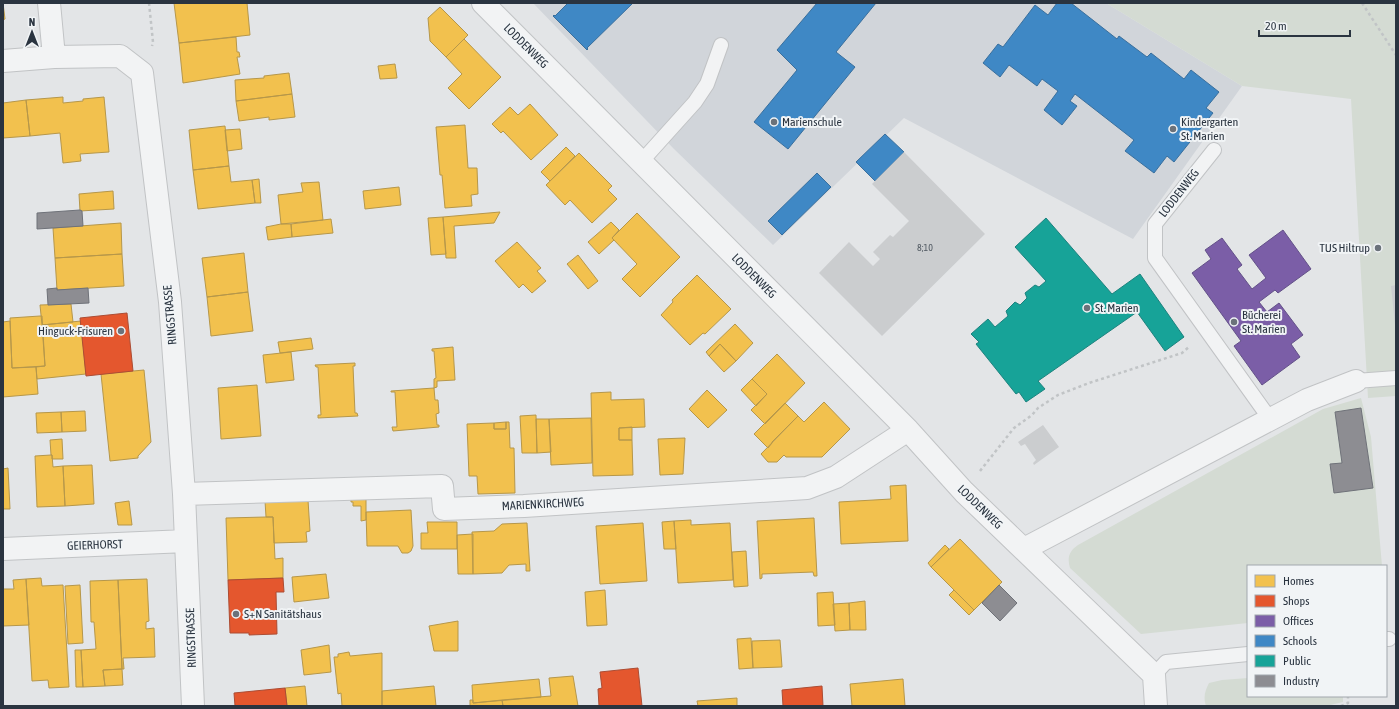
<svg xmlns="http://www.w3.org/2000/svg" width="1399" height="709" viewBox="0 0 1399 709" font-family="'Asap Condensed',sans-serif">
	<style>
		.built { fill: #d1d5da }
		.green { fill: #d4dbd3 }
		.homes { fill: #f2c14e; stroke: #b6974a }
		.shops { fill: #e4572e; stroke: #ac4c33 }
		.offices { fill: #7b5ea7; stroke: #635188 }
		.schools { fill: #3f88c5; stroke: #396f9d }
		.public { fill: #17a398; stroke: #1d827e }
		.industry { fill: #8d8d92; stroke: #6f7279 }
		.building { fill: #cbcdcf }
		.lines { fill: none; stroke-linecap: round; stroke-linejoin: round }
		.service-casing { stroke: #c1c3c5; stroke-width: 16 }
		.minor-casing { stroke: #c1c3c5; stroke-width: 24 }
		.path { stroke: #c1c4c6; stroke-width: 2.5; stroke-dasharray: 3 3; stroke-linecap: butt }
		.service { stroke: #f2f3f4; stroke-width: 14 }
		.minor { stroke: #f2f3f4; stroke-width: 22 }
		.poi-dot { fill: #6b727a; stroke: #f1f4f6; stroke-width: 1.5 }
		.labels { text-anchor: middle; stroke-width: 4; stroke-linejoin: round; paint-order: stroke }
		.number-label { font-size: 10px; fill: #535b64 }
		.street-label { font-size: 12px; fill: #2a3440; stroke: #f1f4f6 }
		.poi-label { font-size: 12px; fill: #2a3440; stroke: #f1f4f6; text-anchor: start }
	</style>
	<rect width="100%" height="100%" fill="#e3e5e7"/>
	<!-- built -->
	<path class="built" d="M533,3H1106L1242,86L1133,239L904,118L773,245L674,149Z"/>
	<!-- green -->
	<path class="green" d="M1106,3H1396V396L1368,398L1351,99L1242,86Z
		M1361,398L1371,437L1382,566H1248V623L1141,634L1070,568C1067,558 1069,551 1078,545L1323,409Z
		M1248,678V696H1343V702L1326,706H1206C1203,697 1205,691 1209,683L1222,680Z"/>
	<!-- homes -->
	<path class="homes" d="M3,3L5,19L3,20Z
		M174,3H247L250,35L179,43Z
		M440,7L468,35L446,57L430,41L428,18Z
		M236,37L237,52H239L240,57H237L240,74L183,83L179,43Z
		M464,39L501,77L469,109L448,88L462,74L446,57Z
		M395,64L397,78L380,79L378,66Z
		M289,73L292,94L236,101L235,80L264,78V76Z
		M292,94L295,117L269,120V117L239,121L236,101Z
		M63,97V103L83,101V99L104,97L109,152L80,154L81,161L63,163L60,133L30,136L26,100Z
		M26,100L30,136L3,138V103Z
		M530,104L558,135L531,160L503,131L501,133L492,124L510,107L518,115Z
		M465,125L468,168H477L478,194L471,195L472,206L445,208L442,175H440L436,127Z
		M225,126L229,166L193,170L189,130Z
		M240,129L242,149L227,151L225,130Z
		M566,147L575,156L550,181L541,172Z
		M579,153L612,186L608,190L617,199L592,223L570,200L565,205L546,185Z
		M229,166L231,182L252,180L255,203L198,209L193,170Z
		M259,179L261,203H255L252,180Z
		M319,182L323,220L281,224L278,195L303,192L301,183Z
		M399,187L401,205L365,209L363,191Z
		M113,191L114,209L80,211L79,194Z
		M500,212L494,223L454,226L456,258H446L443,217Z
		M637,213L680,257L640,297L622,279L637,264L612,238Z
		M443,217L446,254L431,255L428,218Z
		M331,219L333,233L292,237L291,224Z
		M611,222L619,230L612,238L614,240L599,254L588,242Z
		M121,223L122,254L55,258L53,228Z
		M281,224H291L292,237L268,240L266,227Z
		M517,242L541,268L537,271L546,281L532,293L523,284L519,288L495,261Z
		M244,253L248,292L207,297L202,258Z
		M122,254L124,286L57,290L55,258Z
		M578,255L598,281L588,289L567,264Z
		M697,275L731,309L705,334L703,333L690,345L661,315L673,302L672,300Z
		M248,292L253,331L211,336L207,297Z
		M71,304L73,322L42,325L40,305Z
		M40,316H42L45,366L12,368L10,318Z
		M10,321L12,368L36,367L38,394L3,397V322Z
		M81,321L86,374L37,379L36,367L45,366L42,325Z
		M735,324L753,343L736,361L720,344L709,356L706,352Z
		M311,338L313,349L280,353L278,342Z
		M720,344L736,361L724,372L709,356Z
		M453,347L455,380L437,381V387L434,388V379L436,378L434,351H432V349Z
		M291,352L294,380L266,383L263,355Z
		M777,354L805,383L765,424L751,410L767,394L752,379Z
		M355,363V366H353L355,413H357L358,416L318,418V415H321L318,367H316L315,365Z
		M144,370L151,442L138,456V458L110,461L101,374Z
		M752,379L767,394L756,406L741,390Z
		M257,385L261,436L221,439L218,388Z
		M434,388L435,400H438L439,413L436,414L437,425H439V427L393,431L392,427H397L395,392H391V391Z
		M707,390L727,410L708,428L689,409Z
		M611,392V400L644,399L645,427L619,428V440H632L633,475L593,476L591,393Z
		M824,402L850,429L822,457H786L784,455L777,462H768L761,454L798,416L804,422Z
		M785,403L798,416L772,442V443L768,448L754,434Z
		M85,411L86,431L62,432L61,412Z
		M61,412L62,432L37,433L36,413Z
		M536,415L537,453H522L520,416Z
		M591,418L592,463L551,465L549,419Z
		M536,419H549L551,452L537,453Z
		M506,422H509L510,448H514L515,493L478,494L477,476H469L467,424L494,423V429H506Z
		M506,422V429H494V423Z
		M632,427V440H619V428Z
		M685,438L683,474L660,475L658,439Z
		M62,439L63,459H52V455H51L50,440Z
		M51,455H52L53,467L63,466L65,506L37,507L35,456Z
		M92,465L94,504L65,506L63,466Z
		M8,468L10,509H3V469Z
		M906,485L908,541L841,544L839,502L891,499L890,486Z
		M366,497V520L361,521V506H353V502H351V498Z
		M308,500L310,531L306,532L307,542L274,543L273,517H266L265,501Z
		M129,501L132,525H118L115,503Z
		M411,510L413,546L411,551L408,553H402L398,546H367L366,512Z
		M266,517H273L275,559L283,558V578L228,580L226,518Z
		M814,518L817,576H814L813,572L762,574V578L760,579L757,521Z
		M691,520V525L730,523L733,580L678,583L674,521Z
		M674,521L676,549H664L662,522Z
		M427,522H457V549H421V533H428Z
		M527,523L530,571H526V564L509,565L502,573L473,574L472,532L494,531L502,524Z
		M643,523L647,581L600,584L596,526Z
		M473,534V574H458L457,535Z
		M960,539L1002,582L974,610L931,567Z
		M945,545L949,549L931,567L928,563Z
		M746,551L748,586L734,587L732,552Z
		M326,574L329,598L294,602L292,577Z
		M41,578L42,586L63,585L69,687L49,688L48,680L32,681L26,579Z
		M26,579L29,625L3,626V589H14L13,580Z
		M147,579L149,621L146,622V629L154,628L155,657L123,658L124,669H122L118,580Z
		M118,580L122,669L103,670L105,686L83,687L81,650L96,649L94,622H91L90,581Z
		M80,585L83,643L68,644L65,586Z
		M605,590L607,625L587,626L585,592Z
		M954,590L974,610L969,615L949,595Z
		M833,592L835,625L818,626L817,593Z
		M865,601L866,630H850L849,603Z
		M849,603L850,630L835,631L833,604Z
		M458,621V651H434L429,626Z
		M751,638L753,668L739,669L737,639Z
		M780,640L782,667L753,668L752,641Z
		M329,645L331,672L304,675L301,650Z
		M75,650H81L83,687H76Z
		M349,652L350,656L382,653V706H342L341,693L338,694L334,657H338V654Z
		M122,669L123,685L105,686L103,670Z
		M573,676L578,706H503L502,700L551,696L549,678Z
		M539,679L541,697L473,703L472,685Z
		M903,679L905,706H852L850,684Z
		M305,686L307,706H287L285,688Z
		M434,686L436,706H382V691Z
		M737,698V706H698L697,701Z
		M470,700H473V703L502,700L503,706H470Z"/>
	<!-- shops -->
	<path class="shops" d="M127,313L133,371L86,376L80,318Z
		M283,578L284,592H276L277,634L249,635V633H230L228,580Z
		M638,668L642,706H599L598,689L602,688L600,672Z
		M822,686L823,706H783L782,690Z
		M285,688L287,706H235L234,693Z"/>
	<!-- offices -->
	<path class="offices" d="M1283,230L1311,269L1278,293L1275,290L1259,302L1267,312L1279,303L1303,335L1291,344L1300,357L1262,385L1234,346L1241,341L1192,273L1211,259L1205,250L1222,238L1242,265L1237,269L1252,289L1266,278L1249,255Z"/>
	<!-- schools -->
	<path class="schools" d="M568,3H633L587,48L588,49L587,50L553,16L554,15L555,16Z
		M817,3H876L836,52L855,67L788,149L754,122L797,70L777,50Z
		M1057,3H1071L1117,39L1119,36L1147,57L1151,53L1184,79L1191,70L1219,92L1206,108L1213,113L1174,162L1167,156L1154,173L1125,151L1134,140L1075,94L1070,101L1077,106L1062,125L1044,110L1058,91L1042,79L1037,86L1009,65L1000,77L983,63L998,44L1003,47L1035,5L1048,15Z
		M885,134L904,152L875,181L856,162Z
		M817,173L831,187L782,235L768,221Z"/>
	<!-- public -->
	<path class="public" d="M1046,218L1112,294L1140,274L1184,337L1165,351L1137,312L1038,381L1045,389L1026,402L1019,392L1016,394L976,344L979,342L971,334L988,319L995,327L1008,316L1006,311L1015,302L1020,305L1027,298L1025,293L1035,285L1039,287L1046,281L1015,247Z"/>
	<!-- industry -->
	<path class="industry" d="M80,210L82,211L83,226L37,229V213Z
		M57,288V290L88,288L89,303L48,305L47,289Z
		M1361,408L1373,488L1334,493L1330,464L1342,463L1335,412Z
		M999,585L1017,603L1000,621L982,603Z"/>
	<!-- building -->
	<path class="building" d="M904,152L985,234L882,336L819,273L849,242L873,266L880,259L873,252L890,235L893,237L909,221L872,184Z
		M1396,285V325H1395L1391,286Z
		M1043,425L1059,447L1034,465L1033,463L1036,460L1025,444L1021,446L1018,442Z"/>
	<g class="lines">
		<!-- service casing -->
		<g class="service-casing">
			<path id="service" d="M1214,150L1155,224V258L1270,419
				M641,162L695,102L707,84L721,45
				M1356,381L1396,378
				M1386,639H1389
				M1154,675L1166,662L1248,654"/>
		</g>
		<!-- minor casing -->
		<g class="minor-casing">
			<path id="minor" d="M49,3L54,57
				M483,3L908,430L964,492L1154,675L1156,706
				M3,61L54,57L120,56L142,73L170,302L184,494L193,706
				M184,494L442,486L444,509L524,506L807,488L836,477L908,430
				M3,549L186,541
				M1024,549L1307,400L1356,381"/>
		</g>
		<!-- path -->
		<path class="path" d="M149,3L153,42L152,46
			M1362,3L1396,55
			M980,471L1014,428L1032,415L1038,408L1058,395L1089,383L1182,353L1190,346
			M1341,706L1348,703V696"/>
		<!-- service -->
		<use href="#service" class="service"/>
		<!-- minor -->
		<use href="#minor" class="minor"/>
	</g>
	<!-- markers -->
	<g class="poi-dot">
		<circle cx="774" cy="122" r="4"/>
		<circle cx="1173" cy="129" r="4"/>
		<circle cx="1378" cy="248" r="4"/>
		<circle cx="1087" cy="308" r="4"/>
		<circle cx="1234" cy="322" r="4"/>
		<circle cx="121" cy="331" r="4"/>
		<circle cx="236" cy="614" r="4"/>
	</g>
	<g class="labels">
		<!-- number labels -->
		<g class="number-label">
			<text x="925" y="251">8;10</text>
		</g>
		<!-- street labels -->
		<g class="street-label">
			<text transform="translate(526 46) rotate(45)" y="4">LODDENWEG</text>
			<text transform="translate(1179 193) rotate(-52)" y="4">LODDENWEG</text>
			<text transform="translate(754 276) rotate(45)" y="4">LODDENWEG</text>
			<text transform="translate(170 315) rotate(-95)" y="4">RINGSTRASSE</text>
			<text transform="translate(543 504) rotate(-3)" y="4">MARIENKIRCHWEG</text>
			<text transform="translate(980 507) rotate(44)" y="4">LODDENWEG</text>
			<text transform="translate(95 545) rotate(-2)" y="4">GEIERHORST</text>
			<text transform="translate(191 638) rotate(-92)" y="4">RINGSTRASSE</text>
		</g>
		<!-- poi labels -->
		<g class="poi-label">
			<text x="782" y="126">Marienschule</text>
			<text x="1181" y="126">Kindergarten<tspan x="1181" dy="14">St. Marien</tspan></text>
			<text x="1370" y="252" text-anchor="end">TUS Hiltrup</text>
			<text x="1095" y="312">St. Marien</text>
			<text x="1242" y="319">Bücherei<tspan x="1242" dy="14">St. Marien</tspan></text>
			<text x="113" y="335" text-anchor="end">Hinguck-Frisuren</text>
			<text x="244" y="618">S+N Sanitätshaus</text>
		</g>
	</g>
	<!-- border -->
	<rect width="1399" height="709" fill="none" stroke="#2a3440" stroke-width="8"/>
	<!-- legend -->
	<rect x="1247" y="565" width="140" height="132" fill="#f1f4f6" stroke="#a1a7ad"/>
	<rect x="1255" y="575" width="20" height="12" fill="#f2c14e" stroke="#a1a7ad"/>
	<text x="1283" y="585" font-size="12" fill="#2a3440">Homes</text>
	<rect x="1255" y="595" width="20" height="12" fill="#e4572e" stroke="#a1a7ad"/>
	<text x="1283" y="605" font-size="12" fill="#2a3440">Shops</text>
	<rect x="1255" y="615" width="20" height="12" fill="#7b5ea7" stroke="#a1a7ad"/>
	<text x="1283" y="625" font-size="12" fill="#2a3440">Offices</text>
	<rect x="1255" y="635" width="20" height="12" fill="#3f88c5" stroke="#a1a7ad"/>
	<text x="1283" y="645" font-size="12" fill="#2a3440">Schools</text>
	<rect x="1255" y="655" width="20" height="12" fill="#17a398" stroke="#a1a7ad"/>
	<text x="1283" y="665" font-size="12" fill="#2a3440">Public</text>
	<rect x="1255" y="675" width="20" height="12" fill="#8d8d92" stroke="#a1a7ad"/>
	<text x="1283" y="685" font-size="12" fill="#2a3440">Industry</text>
	<!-- north arrow -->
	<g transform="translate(32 32)" stroke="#f1f4f6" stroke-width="3" paint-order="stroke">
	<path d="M0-3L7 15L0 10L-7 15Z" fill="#2a3440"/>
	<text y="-6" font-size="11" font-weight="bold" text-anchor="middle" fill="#2a3440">N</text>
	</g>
	<!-- scale -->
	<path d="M1259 30v6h91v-6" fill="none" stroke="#2a3440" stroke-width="2"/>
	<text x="1265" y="30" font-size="12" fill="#2a3440" stroke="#f1f4f6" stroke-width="3" paint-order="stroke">20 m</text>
</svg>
